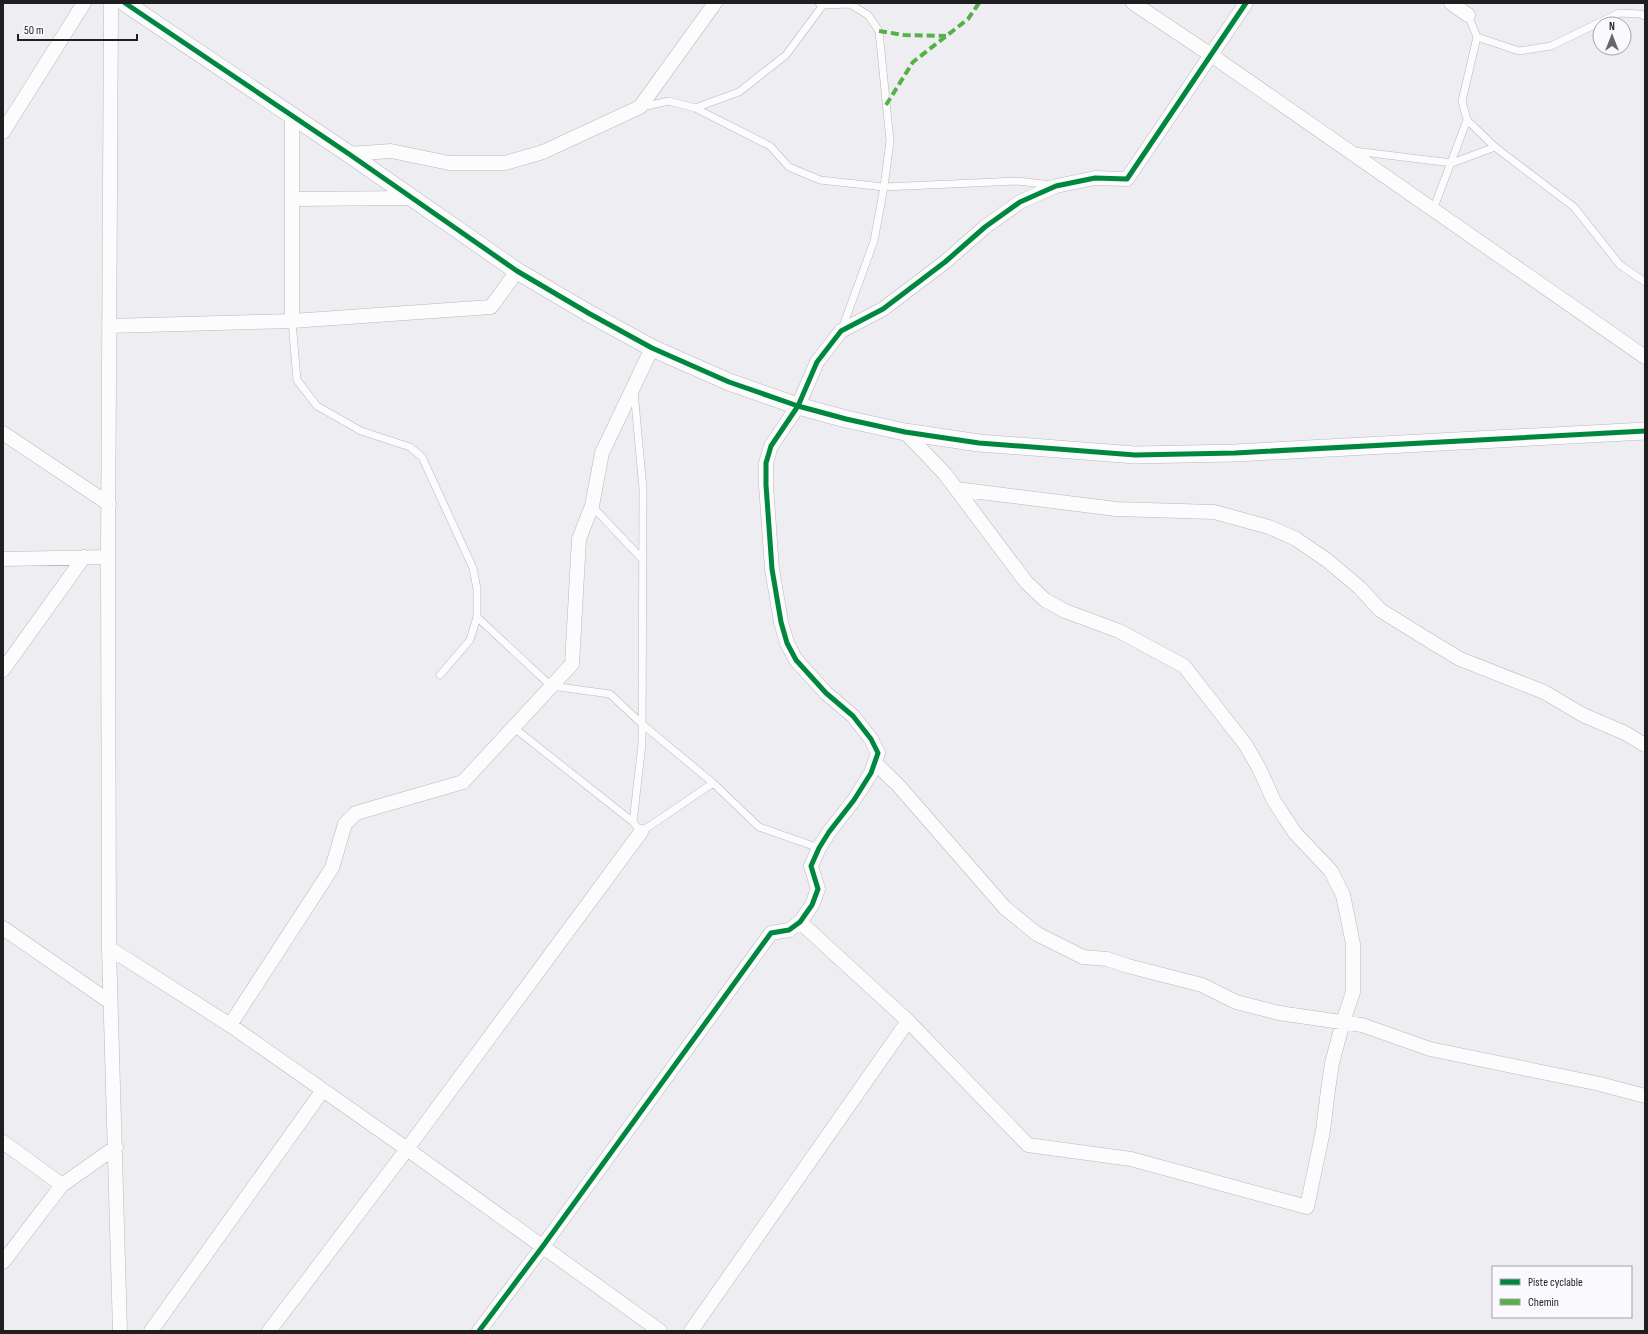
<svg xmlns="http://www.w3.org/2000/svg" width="1648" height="1334" viewBox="0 0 1648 1334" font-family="'Sofia Sans Condensed',sans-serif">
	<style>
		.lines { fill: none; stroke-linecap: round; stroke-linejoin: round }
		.service-casing { stroke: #b9b9bc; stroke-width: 8 }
		.minor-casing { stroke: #b9b9bc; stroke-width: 15 }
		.tertiary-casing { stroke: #b9b9bc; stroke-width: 18 }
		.service { stroke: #fcfcfd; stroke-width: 7 }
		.minor { stroke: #fcfcfd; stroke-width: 14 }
		.tertiary { stroke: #fcfcfd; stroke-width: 17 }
		.quiet { stroke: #55b145; stroke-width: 4; stroke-dasharray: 8 4; stroke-linecap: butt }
		.cycleway-casing { stroke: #fafafe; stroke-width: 8 }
		.cycleway { stroke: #00873e; stroke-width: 5 }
	</style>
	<rect width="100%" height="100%" fill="#eeeef2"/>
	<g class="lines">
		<!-- service casing -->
		<g class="service-casing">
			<path id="service" d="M819,3L823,5L850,4L868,15L879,31L890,141L884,187L874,241L842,329
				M1468,15L1477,37L1462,101L1467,120L1495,147L1574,207L1620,265L1645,282
				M1477,37L1519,51L1551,46L1619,13L1640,14L1645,16
				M642,107L669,101L695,108L770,146L789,167L820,180L884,187L1017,181L1052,185
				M695,108L739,92L786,55L823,5
				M1354,151L1452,163L1495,147
				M1433,210L1467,120
				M292,321L297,380L317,406L361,431L410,447L422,457L473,568L477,589V617L470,640L440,675
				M592,506L643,560
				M477,617L551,686L610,694L642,724L713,783L759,827L819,848
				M513,727L633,822L641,832L713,783
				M633,822L642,744L643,489L634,391"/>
		</g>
		<!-- minor casing -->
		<g class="minor-casing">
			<path id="minor" d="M111,3L108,557L109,948L120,1331
				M1133,3L1211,55L1645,357
				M1451,3L1468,15
				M3,132L84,3
				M349,154L391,151L449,163H505L543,152L640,107L715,3
				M292,199L414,198
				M292,321V115
				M109,326L292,321L491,307L517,271
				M3,433L109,504
				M956,489L1116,509L1214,512L1269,527L1296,539L1328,561L1360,588L1380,610L1435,644L1460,659L1544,692L1583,715L1625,733L1645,745
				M3,559L108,557
				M3,670L84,557
				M875,763L898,785L1005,908L1037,934L1083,957L1107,959L1128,966L1202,985L1236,1002L1279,1013L1362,1025L1430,1049L1600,1084L1645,1096
				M800,922L908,1021L1028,1145L1131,1159L1307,1207L1323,1131L1328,1090L1332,1063L1343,1022L1353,992V944L1343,895L1331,871L1295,833L1274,801L1259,768L1245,744L1184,666L1119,631L1065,611L1045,600L1026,582L945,474L905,432
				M3,928L110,1002
				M109,948L230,1025L407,1149L660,1331
				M230,1025L332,868L345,824L356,813L463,782L572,664L579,539L592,506L602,453L652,348
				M3,1142L62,1185
				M3,1262L62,1185L116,1147
				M151,1331L323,1090
				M269,1331L407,1149L641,832
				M479,1331L543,1246L771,933L789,930L800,922L812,905L818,889L811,866L819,848L829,832L854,800L871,773L878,753L871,739L853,716L826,693L796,660L787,643L781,622L772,569L766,485V463L771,446L798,406L817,362L841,331L883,309L945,262L985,227L1020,202L1056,186L1095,178L1127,179L1246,3
				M691,1331L908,1021"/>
		</g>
		<!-- tertiary casing -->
		<g class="tertiary-casing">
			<path id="tertiary" d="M125,3L349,154L517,271L590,314L652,348L729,382L798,406L846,419L905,432L979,443L1135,455L1235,453L1645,431"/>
		</g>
		<!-- service -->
		<use href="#service" class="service"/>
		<!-- minor -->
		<use href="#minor" class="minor"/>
		<!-- tertiary -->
		<use href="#tertiary" class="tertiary"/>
		<!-- quiet -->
		<path class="quiet" d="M879,31L904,35L946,36
			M886,105L913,62L968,19L979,3"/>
		<!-- cycleway casing -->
		<g class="cycleway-casing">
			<path id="cycleway" d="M125,3L349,154L517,271L590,314L652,348L729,382L798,406L846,419L905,432L979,443L1135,455L1235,453L1645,431
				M479,1331L543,1246L771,933L789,930L800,922L812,905L818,889L811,866L819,848L829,832L854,800L871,773L878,753L871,739L853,716L826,693L796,660L787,643L781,622L772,569L766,485V463L771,446L798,406L817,362L841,331L883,309L945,262L985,227L1020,202L1056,186L1095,178L1127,179L1246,3"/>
		</g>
		<!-- cycleway -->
		<use href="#cycleway" class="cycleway"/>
	</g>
	<!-- border -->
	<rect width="1648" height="1334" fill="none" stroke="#1f1f21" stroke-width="8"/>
	<!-- legend -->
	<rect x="1492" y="1266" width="140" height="52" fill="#fafafe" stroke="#a2a2a6"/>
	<rect x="1500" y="1279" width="20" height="6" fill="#00873e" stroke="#a2a2a6"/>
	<text x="1528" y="1286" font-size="12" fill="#1f1f21">Piste cyclable</text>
	<rect x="1500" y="1299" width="20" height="6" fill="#55b145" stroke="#a2a2a6"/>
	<text x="1528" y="1306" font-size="12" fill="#1f1f21">Chemin</text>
	<!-- north arrow -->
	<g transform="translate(1612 36)"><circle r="19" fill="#fafafe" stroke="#a2a2a6"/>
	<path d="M0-3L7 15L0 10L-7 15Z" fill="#67676a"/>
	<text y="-6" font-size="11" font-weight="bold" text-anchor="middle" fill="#1f1f21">N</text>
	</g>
	<!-- scale -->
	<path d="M18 34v6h119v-6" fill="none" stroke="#1f1f21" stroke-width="2"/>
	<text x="24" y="34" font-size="12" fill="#1f1f21" stroke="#fafafe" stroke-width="3" paint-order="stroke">50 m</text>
</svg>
